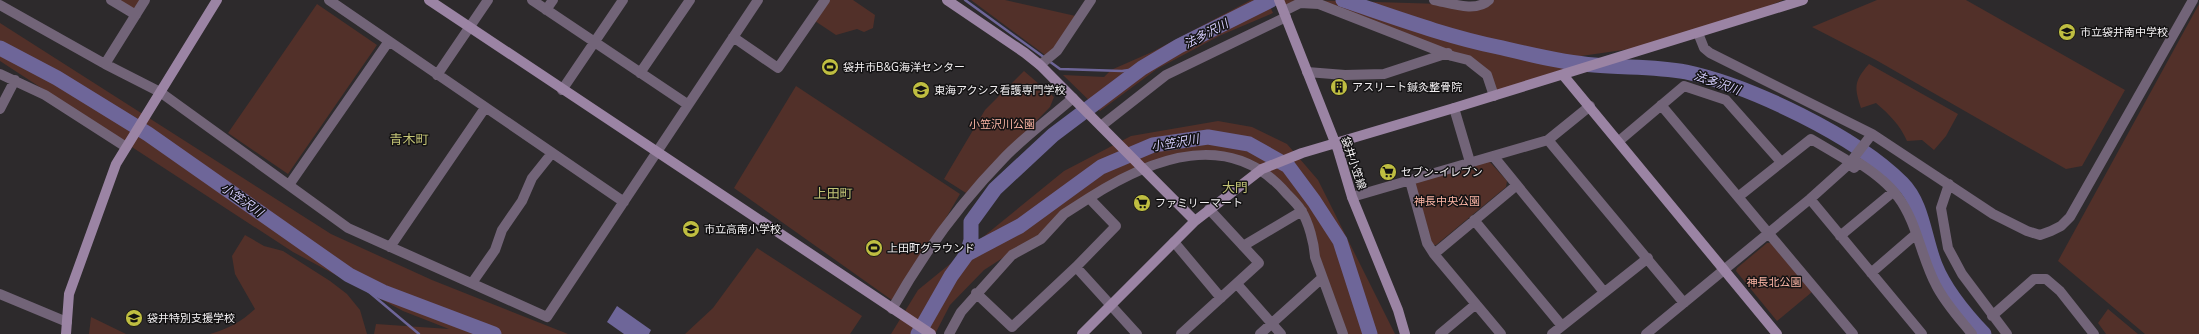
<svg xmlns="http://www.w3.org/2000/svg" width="2199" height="334" viewBox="0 0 2199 334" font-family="'Nunito Sans','Noto Sans JP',sans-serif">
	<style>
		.green { fill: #523029 }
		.water { fill: #6e6699 }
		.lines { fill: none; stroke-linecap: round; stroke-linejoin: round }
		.stream { stroke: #6e6699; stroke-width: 2.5 }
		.river { stroke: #6e6699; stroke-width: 15 }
		.street { stroke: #726478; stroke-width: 10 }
		.secondary { stroke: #9b84a4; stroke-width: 10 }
		.labels { text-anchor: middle; stroke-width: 3; stroke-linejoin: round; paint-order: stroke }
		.poi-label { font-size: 11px; fill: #f3f0f2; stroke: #141314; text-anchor: start }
		.park-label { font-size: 11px; fill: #fcb5a5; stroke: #141314 }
		.street-label { font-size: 11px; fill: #f3f0f2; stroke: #141314 }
		.water-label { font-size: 12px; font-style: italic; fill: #d3ccfb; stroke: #141314 }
		.quarter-label { font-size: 13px; fill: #c4c476; stroke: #141314 }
	</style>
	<rect width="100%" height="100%" fill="#2d2a2c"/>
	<!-- green -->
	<path class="green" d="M118,0H141L134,10Z
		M825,0H853L875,15L873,28L864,32L857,29L836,35L812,19Z
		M971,0H1005L1080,17L1049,58Z
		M1251,0H1267L1273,13L1219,36L1157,69L1100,111L1063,75L1104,77L1111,70L1152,52Z
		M1281,0C1349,0 1417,4 1485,5L1491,0H1783L1731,22L1658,45L1581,56L1577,67L1494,96L1487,75L1468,60L1319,4L1284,11Z
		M1877,0H1966L2125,90L2082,166L2066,169L1876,60L1812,27Z
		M317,4L377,45L288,174L228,133Z
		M2199,4V334H2145L2058,261Z
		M0,23L331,234L432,280L568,334H374L376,324L449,329L403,311L293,252L0,61Z
		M1869,64L1958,114L1946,136L1934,150L1922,140L1907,141C1900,125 1889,114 1876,103L1861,108C1854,87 1854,81 1869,64Z
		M1024,71L1054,97L1050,107L966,193L944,179L985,110Z
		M796,86L960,194L896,303L734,188Z
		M1218,121L1252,127L1287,144L1318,180L1395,334H1348L1315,255L1298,201L1252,163L1180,157L1115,181L1037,236L984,270L950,305L935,334H891L918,290L1064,171L1131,136Z
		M1489,161L1507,181L1506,187L1436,245H1432L1415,182Z
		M245,235L264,246L283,251L330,281L347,294L360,310L367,334H210C228,329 241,322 255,309L235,274L232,256Z
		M1767,243H1771L1812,292L1777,321L1736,271L1737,268Z
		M757,248L862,316L850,334H685L713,308Z
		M2108,309L2138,334H2106L2098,323Z
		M91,317L126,334H89Z"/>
	<!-- water -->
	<path class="water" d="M617,306L651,330L649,334H624L607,322Z"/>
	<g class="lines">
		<!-- stream -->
		<path class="stream" d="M965,0L1045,58
			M1049,61L1060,69L1122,71L1142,68
			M350,276L419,334"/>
		<!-- river -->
		<path class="river" d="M1343,0C1394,17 1445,36 1498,47C1528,54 1564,63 1594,65C1625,68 1654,66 1686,72C1751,86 1855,136 1902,183C1923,204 1924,238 1935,265C1945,290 1965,314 1984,334
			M0,48L57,78L148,134L349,275L383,292L494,334
			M967,254L971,240V222L995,189L1053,135L1142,68L1179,46L1271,0
			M918,334L951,276L967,254L1020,226L1101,167L1153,145L1208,137L1249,144L1288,166L1314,201L1340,241L1370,334"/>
		<!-- street -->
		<path class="street" d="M111,0L136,15
			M329,0L624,202
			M532,0L687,104
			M1434,0C1450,3 1476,13 1489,0
			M0,5L105,64L160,92L348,228L547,317L758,0
			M546,10L553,0
			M1284,11L1300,3L1319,4L1452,56L1468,60L1487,75L1494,96
			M1698,33L1704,48L1710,53L1872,134L1993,214L2027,231L2040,235L2051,231L2061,226L2070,217L2193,0
			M733,37L778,68L825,0
			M105,64L145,0
			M1040,65L1057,51L1091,0
			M1307,72L1345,75L1384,74L1448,53
			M640,73L690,0
			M0,74L45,95L126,147
			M437,75L488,0
			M562,90L623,0
			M1661,105L1853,334
			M1454,108L1470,162
			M0,109L15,80
			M1101,126L1166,75L1286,17
			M1548,140L1684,303
			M1619,141L1684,86L1726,100L1781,162
			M1494,157L1604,292
			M1410,181L1427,243L1434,254L1501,334
			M1949,184L1941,208L1948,248L1962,274L2007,334
			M289,185L389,41
			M1352,197L1548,140L1590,106
			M1738,197L1811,139L1845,159L1854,168L1859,163C1873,172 1888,183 1898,197C1917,222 1921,257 1936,285C1945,303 1959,318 1972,334
			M1089,198C1151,158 1230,127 1287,194C1292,199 1298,205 1301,210C1309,223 1314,243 1315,257L1343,334
			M1810,199L1922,334
			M1474,220L1562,326
			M1840,236L1893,192
			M1174,242L1221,298
			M1243,246L1302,211
			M390,247L485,108
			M1434,254L1517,185
			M1076,267L1137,334
			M1871,273L1916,234
			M472,283L495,250L502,230L522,201L532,178L552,153
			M1237,284L1281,334
			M0,294L67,322
			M892,309C923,254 960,203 1004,158C1025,136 1050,118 1073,98
			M1992,316L2034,279H2046L2060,291L2094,334
			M949,334L961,312L1012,255L1041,239L1064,214L1089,198L1116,226L1076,267L1012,327L976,293
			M1181,334L1259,263L1209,209
			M1260,334L1322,278
			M1440,334L1476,304
			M1552,334L1648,258
			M1646,334L1810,199L1849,164L1872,134"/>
		<!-- secondary -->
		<path class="secondary" d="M429,0L931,334
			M947,0L1025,53L1040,65L1195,221
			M1279,0L1338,150L1352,197L1398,310L1405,334
			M1563,75L1777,334
			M66,334L69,294L116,164L217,0
			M1082,334L1195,221L1262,169L1302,153L1454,108L1803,0"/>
	</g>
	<!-- icons -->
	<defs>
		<g id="school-disc" transform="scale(0.9)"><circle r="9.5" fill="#bfbe41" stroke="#141314"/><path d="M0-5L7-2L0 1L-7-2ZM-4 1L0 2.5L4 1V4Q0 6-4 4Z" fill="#111"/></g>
		<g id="stadium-disc" transform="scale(0.9)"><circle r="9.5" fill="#bfbe41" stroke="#141314"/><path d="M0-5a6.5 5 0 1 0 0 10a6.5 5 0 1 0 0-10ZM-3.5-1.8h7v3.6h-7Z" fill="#111"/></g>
		<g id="building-disc" transform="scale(0.9)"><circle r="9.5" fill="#bfbe41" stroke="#141314"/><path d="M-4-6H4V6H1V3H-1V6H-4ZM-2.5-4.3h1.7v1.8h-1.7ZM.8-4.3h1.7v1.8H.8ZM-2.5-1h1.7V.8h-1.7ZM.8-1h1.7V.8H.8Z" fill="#111"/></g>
		<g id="university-disc" transform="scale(0.9)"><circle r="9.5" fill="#bfbe41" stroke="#141314"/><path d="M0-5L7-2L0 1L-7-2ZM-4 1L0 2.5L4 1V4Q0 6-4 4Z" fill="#111"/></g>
		<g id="supermarket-disc" transform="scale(0.9)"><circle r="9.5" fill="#bfbe41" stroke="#141314"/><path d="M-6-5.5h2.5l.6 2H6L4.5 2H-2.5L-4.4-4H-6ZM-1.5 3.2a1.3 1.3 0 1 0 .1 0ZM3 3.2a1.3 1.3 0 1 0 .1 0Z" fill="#111"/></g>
	</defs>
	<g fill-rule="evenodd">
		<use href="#school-disc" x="2067" y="32"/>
		<use href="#stadium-disc" x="830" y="67"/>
		<use href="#building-disc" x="1339" y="87"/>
		<use href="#university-disc" x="921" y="90"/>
		<use href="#supermarket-disc" x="1388" y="172"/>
		<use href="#supermarket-disc" x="1142" y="203"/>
		<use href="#school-disc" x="691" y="229"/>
		<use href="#stadium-disc" x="874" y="248"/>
		<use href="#school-disc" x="134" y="318"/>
	</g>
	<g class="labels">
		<!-- poi labels -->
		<g class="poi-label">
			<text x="2080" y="36">市立袋井南中学校</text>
			<text x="843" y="71">袋井市B&amp;G海洋センター</text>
			<text x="1352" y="91">アスリート鍼灸整骨院</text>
			<text x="934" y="94">東海アクシス看護専門学校</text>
			<text x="1401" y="176">セブン-イレブン</text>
			<text x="1155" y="207">ファミリーマート</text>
			<text x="704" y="233">市立高南小学校</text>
			<text x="887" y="252">上田町グラウンド</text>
			<text x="147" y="322">袋井特別支援学校</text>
		</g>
		<!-- park labels -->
		<g class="park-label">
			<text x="1002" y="128">小笠沢川公園</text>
			<text x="1447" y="205">神長中央公園</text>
			<text x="1774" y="286">神長北公園</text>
		</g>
		<!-- street labels -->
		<g class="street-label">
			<text transform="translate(1354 163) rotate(71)" y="4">袋井小笠線</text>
		</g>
		<!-- water labels -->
		<g class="water-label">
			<text transform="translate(1206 34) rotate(-28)" y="4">法多沢川</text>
			<text transform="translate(1717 83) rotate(19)" y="4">法多沢川</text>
			<text transform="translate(1175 143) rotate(-10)" y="4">小笠沢川</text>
			<text transform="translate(242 200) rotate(35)" y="4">小笠沢川</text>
		</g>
		<!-- quarter labels -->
		<g class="quarter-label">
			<text x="409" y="144">青木町</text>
			<text x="1235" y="192">大門</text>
			<text x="833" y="198">上田町</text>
		</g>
	</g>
</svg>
